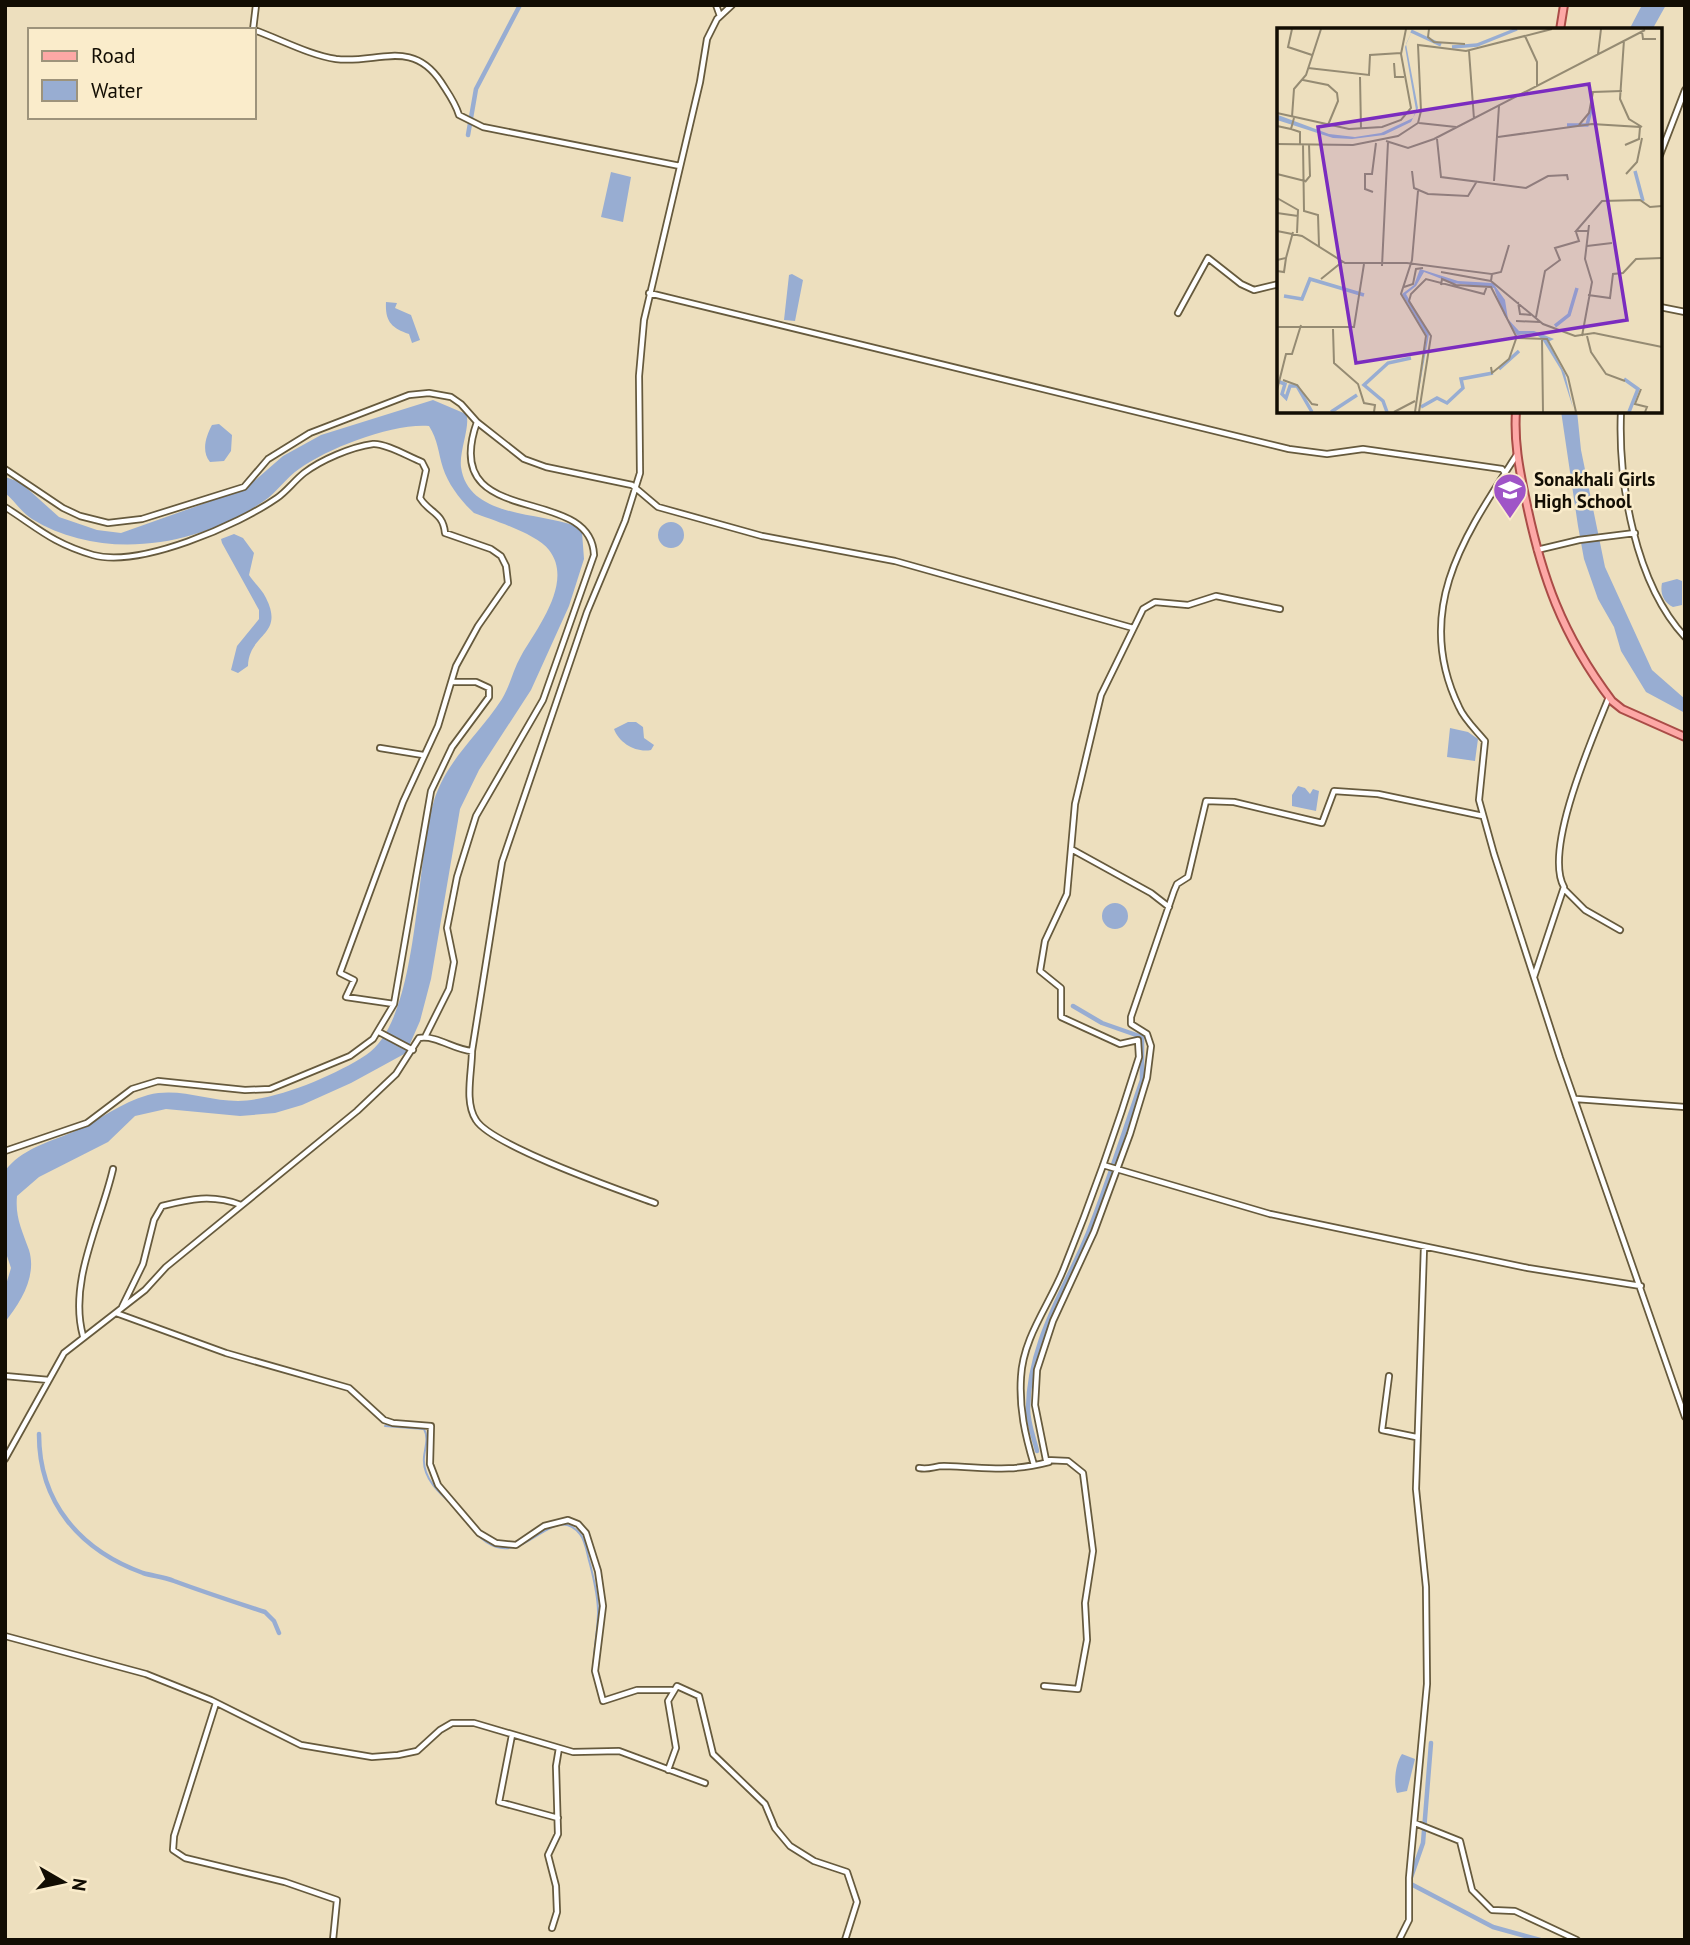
<svg xmlns="http://www.w3.org/2000/svg" width="1690" height="1945" viewBox="0 0 1690 1945" font-family="'PT Sans',sans-serif">
	<style>
		.water { fill: #98add2 }
		.lines { fill: none; stroke-linecap: round; stroke-linejoin: round }
		.stream { stroke: #98add2; stroke-width: 2 }
		.canal { stroke: #98add2; stroke-width: 4.5 }
		.minor-casing { stroke: #665a3d; stroke-width: 8 }
		.primary-casing { stroke: #aa4c47; stroke-width: 10 }
		.minor { stroke: #fff; stroke-width: 4.5 }
		.primary { stroke: #fda8a6; stroke-width: 6 }
		.labels { text-anchor: middle; stroke-width: 5; stroke-linejoin: round; paint-order: stroke }
		.poi-label { font-size: 19px; font-weight: bold; fill: #120d03; stroke: #faeccb; text-anchor: start }
		.inset-river { fill: none; stroke: #98add2; stroke-width: 3.5 }
		.inset-road { fill: none; stroke: #958b73; stroke-width: 2 }
		.view { fill: #7b2cbf; fill-opacity: 0.15; stroke: #7b2cbf; stroke-width: 3.5 }
		.inset-edge { fill: none; stroke: #120d03; stroke-width: 3.5 }
	</style>
	<rect width="100%" height="100%" fill="#eddfbe"/>
	<!-- water -->
	<path class="water" d="M1642,5H1666L1652,30H1629Z
		M611,172L631,177L623,222L601,217Z
		M792,274L803,280L795,321L784,320L789,275Z
		M386,302L397,303L395,308L411,315L420,340L412,343L409,334C391,328 385,321 386,302Z
		M433,400L466,414C471,425 459,451 461,467C468,518 539,512 575,526L582,532L584,559L569,606L531,690L479,770L460,809L431,979L420,1021L406,1053L351,1083L302,1105L275,1113L240,1116L166,1109L135,1116L108,1142L39,1177L17,1196C15,1217 22,1230 29,1250C37,1276 21,1302 5,1322V1288L11,1268L5,1250V1171C21,1149 49,1142 73,1132C99,1121 121,1102 148,1095C179,1087 207,1101 238,1101C277,1100 334,1076 366,1055C420,1019 415,865 433,804C445,761 478,736 502,699C510,686 513,670 521,656C537,628 574,582 549,550C537,534 493,520 474,513C461,501 448,484 443,468C438,452 438,440 429,426C393,423 328,448 299,469C286,478 277,492 264,501C198,547 102,562 32,519C21,512 15,501 5,493V477L20,482L59,517L97,530L121,533L245,489L283,456L321,435Z
		M1561,411H1577L1581,450L1605,567L1652,670L1685,699V713L1646,692L1621,651L1614,627L1598,599L1584,559L1578,526Z
		M219,424L232,435L231,451L224,461L210,462C201,451 206,436 212,425Z
		M658 535a13 13 0 1 1 26 0a13 13 0 1 1-26 0Z
		M234,534L243,538L254,553L249,575C254,583 262,589 266,598C285,636 249,633 248,666L238,673L231,670L237,646L259,619V610L222,543L221,539Z
		M1677,579L1682,581V605L1673,607C1663,602 1660,593 1662,583Z
		M628,722H636L643,727L644,738L654,745L651,750C636,753 619,743 614,729Z
		M1450,728L1468,732L1478,739L1475,761L1447,757Z
		M1298,786L1305,788L1310,794L1313,789L1319,791L1316,811L1292,806V795Z
		M1102 916a13 13 0 1 1 26 0a13 13 0 1 1-26 0Z
		M1402,1754L1415,1759L1407,1791L1397,1793C1393,1782 1396,1762 1402,1754Z"/>
	<g class="lines">
		<!-- stream -->
		<path class="stream" d="M385,1426L424,1429C429,1438 425,1447 424,1457C422,1478 440,1494 454,1506
			M466,1521C517,1593 548,1495 580,1534C586,1541 587,1555 590,1564C594,1580 598,1595 598,1612C598,1642 587,1667 600,1696
			M602,1701L633,1694"/>
		<!-- canal -->
		<path class="canal" d="M468,135L476,89L520,5
			M39,1434C39,1503 80,1550 143,1573C153,1576 164,1577 174,1581C204,1592 234,1602 265,1612L274,1621L279,1633
			M1037,1451C1034,1438 1028,1423 1028,1409C1029,1342 1063,1293 1088,1233C1108,1183 1124,1131 1142,1080V1037L1102,1023L1073,1006
			M1431,1743L1423,1843L1409,1883L1493,1927L1540,1940"/>
		<!-- minor casing -->
		<g class="minor-casing">
			<path id="minor" d="M716,5L720,16
				M253,30L256,5
				M254,30C280,39 309,55 336,59C377,64 412,38 441,82C448,93 455,102 459,115L483,127L680,166
				M1660,155L1685,90
				M649,293L1289,449L1327,454L1363,449L1502,469L1505,473
				M1660,307L1685,312
				M1178,313L1208,258L1241,284L1254,290L1279,284
				M1621,411C1618,483 1635,583 1685,637
				M1516,456C1465,535 1412,610 1459,707C1464,719 1476,730 1485,741L1479,800L1494,854L1560,1058L1685,1417
				M5,469L63,508L80,516L108,523L142,519L244,487L268,459L310,433L409,395L429,393L451,397L461,404L477,422L524,459L546,467L632,485L658,507L762,536L895,561L1133,628
				M5,507C38,528 52,543 93,555C140,568 238,525 277,498C287,491 294,481 304,473C321,460 351,447 373,444C386,443 409,457 422,462L426,470L420,498C429,513 443,512 445,533L491,549L501,556L506,566L508,583L478,626L456,666L438,726L403,802L340,973L354,980L346,997L394,1004
				M1537,550L1579,540L1635,533
				M380,748L423,755
				M1073,850L1151,893L1169,907
				M1564,889L1585,910L1620,930
				M1534,977L1564,887C1543,850 1593,737 1609,697
				M379,1032L413,1050
				M425,1037L449,989L454,962L447,928L457,877L476,816L543,700L594,555C591,482 438,532 477,422
				M472,1051C472,1072 464,1102 476,1120C492,1146 622,1191 655,1203
				M1576,1099L1685,1107
				M5,1151L87,1123L132,1089L158,1081L245,1090L270,1089L350,1056L373,1039L394,1004L431,791L452,747L489,697V688L476,682H452
				M1103,1165L1270,1214L1528,1268L1641,1286
				M122,1307L143,1264L154,1220L162,1206C190,1199 212,1194 241,1205
				M116,1313L226,1353L349,1388L384,1420L393,1423L431,1426L430,1464L438,1485L479,1533L496,1543L516,1545L544,1526L568,1520L578,1524L586,1533L598,1571L603,1606L595,1671L603,1701L637,1690H672
				M83,1336C68,1281 101,1222 113,1169
				M5,1376L49,1380
				M1389,1376L1382,1430L1416,1437
				M5,1459L64,1353L145,1290L166,1267L357,1111L396,1074L419,1038C437,1035 454,1050 472,1051L502,862L587,612L625,521L640,473L639,376L644,320L700,82L707,39L717,19L732,5
				M1034,1465C1025,1435 1019,1408 1021,1377C1023,1337 1050,1304 1064,1268C1092,1199 1117,1128 1139,1057L1138,1040L1120,1044L1061,1017V988L1040,971L1045,941L1067,894L1075,804L1101,695L1143,609L1155,602L1188,605L1216,596L1280,609
				M919,1468C930,1470 934,1466 944,1466C987,1467 1006,1473 1049,1462
				M5,1636L146,1674L211,1700L301,1745L372,1757L398,1755L417,1751L440,1730L452,1723H474L573,1752L619,1751L705,1783
				M1044,1686L1078,1689L1087,1640L1085,1603L1093,1551L1083,1473L1068,1461L1046,1460L1035,1405L1037,1370L1053,1321L1094,1232L1130,1134L1147,1078L1151,1046L1147,1034L1131,1024V1017L1174,891L1177,884L1188,877L1206,801L1234,802L1322,823L1334,791L1378,794L1483,816
				M216,1703L174,1836L173,1850L185,1858L285,1882L337,1900L333,1940
				M512,1735L499,1802L558,1818
				M668,1770L676,1748L668,1701L677,1686L699,1696L713,1754L765,1804L775,1828L790,1846L814,1861L847,1872L857,1902L845,1940
				M1415,1823L1460,1841L1472,1890L1492,1910L1515,1911L1577,1940
				M552,1928L557,1912L556,1886L548,1855L558,1834L556,1766L559,1748
				M1399,1940L1409,1920V1878L1427,1684L1426,1587L1416,1489L1424,1247"/>
		</g>
		<!-- primary casing -->
		<g class="primary-casing">
			<path id="primary" d="M1560,30L1564,5
				M1516,411C1514,441 1519,468 1525,496C1541,576 1562,635 1612,701L1622,709L1685,737"/>
		</g>
		<!-- minor -->
		<use href="#minor" class="minor"/>
		<!-- primary -->
		<use href="#primary" class="primary"/>
	</g>
	<!-- icons -->
	<defs>
		<g id="university-pin" transform="scale(1.75)"><path d="M0 17L-7.5 6A9.5 9.5 0 1 1 7.5 6Z" fill="#9f54c7" stroke="#faeccb"/><path d="M0-5L7-2L0 1L-7-2ZM-4 1L0 2.5L4 1V4Q0 6-4 4Z" fill="#fff"/></g>
	</defs>
	<g fill-rule="evenodd">
		<use href="#university-pin" x="1510" y="490"/>
	</g>
	<g class="labels">
		<!-- poi labels -->
		<g class="poi-label">
			<text x="1534" y="486">Sonakhali Girls<tspan x="1534" dy="22">High School</tspan></text>
		</g>
	</g>
	<!-- overview -->
	<g transform="translate(1277 28)">
		<rect width="385" height="385" fill="#eddfbe"/>
		<path d="M136,1L129,16L141,80L134,94L107,107L75,111L56,110L0,92L1,87L52,106L78,109L104,105L136,90L139,82L128,19ZM143,241L181,253L216,255L228,272L231,291L242,303H257L277,311L271,314L288,346L296,380L284,342L265,311L257,305L240,307L227,287L217,260L175,255L147,244L139,258L129,266L152,306L138,384L150,308L125,266L137,257Z" fill="#98add2"/>
		<path class="inset-river" d="M134,3L164,17M175,19L200,17L240,1M290,97H310L315,78M358,143L366,173M7,268L25,271L33,251L87,267M278,298L292,287L300,260M222,341L242,323M347,351L361,361L352,384M0,353L8,356L5,366L9,370L13,358H20L35,384M144,379L160,370L170,375L186,360L184,351L216,345M54,384L80,367M110,384L106,373L87,357L111,335L134,330"/>
		<path class="inset-road" d="M15,1L11,19L35,27M152,1L151,9L157,14L188,16M365,3L366,11H379M248,8L260,34V58M347,12L343,71L352,91L365,99M192,23L197,91M321,26L324,1M117,35L118,49H127M31,40L92,47L93,27L124,25M83,49L84,101M26,52L51,57L60,65L61,73L51,97M0,85L72,101L105,99L124,92L134,80L124,26L129,1M15,89L17,61L29,47L44,1M142,95L179,99M302,97L312,85L316,64L345,63M0,98L14,101L17,90M14,101L23,104V116M221,109L315,96L363,99L362,111L348,117M160,111L164,149L249,160L271,148L290,147L291,152M109,113L131,120L157,111L368,2M0,116L76,117L121,108L141,95L144,83L141,17L189,23L275,1M26,116L27,183L41,187L42,218M135,143L137,160L151,166L191,168L200,153M0,146L28,153M349,146L360,134L365,110M217,153L222,78M28,154L33,148L32,116M96,164L88,161V146H95L99,115M0,170L21,182L20,205M0,185L21,188M0,203L25,208L68,235H130L215,246L214,253L266,296L298,308L317,305L385,319M311,203H299L325,173L363,172L373,179L385,178M310,218L335,215M0,232L9,230L16,204M105,238L111,114M0,243L7,244L9,230M164,244L214,253M215,246L224,244L232,217M44,251L65,234M164,257L165,251L179,257L214,259L240,310L270,311L291,349L299,384M127,259L136,256L139,241L146,240M311,267L333,270L336,246L346,245L359,231L385,230M241,274L243,286L254,287M259,289L268,243L283,232L278,220L302,213L299,204M239,293L263,294M0,299H77L87,236M56,301L57,335L81,356L87,375L98,377L97,384M305,308L315,254L308,231L312,197M310,308L314,324L329,346L348,353M265,311L266,384M214,339L215,345L232,331L239,311M6,352L20,357L35,376L41,377M364,361L358,376L370,379L368,384M0,362L9,326H15L24,297M117,384L138,373M138,384L149,308L124,266L135,232L141,163M142,384L154,308L132,273L134,266L149,251L207,266L210,258"/>
		<path class="view" d="M312,56L350,292L79,335L41,99Z"/>
		<rect width="385" height="385" class="inset-edge"/>
	</g>
	<!-- border -->
	<rect width="1690" height="1945" fill="none" stroke="#120d03" stroke-width="14"/>
	<!-- legend -->
	<rect x="28" y="28" width="228" height="91" fill="#faeccb" stroke="#9d937b" stroke-width="2"/>
	<rect x="42" y="51" width="35" height="10" fill="#fda8a6" stroke="#9d937b" stroke-width="2"/>
	<text x="91" y="63" font-size="21" fill="#120d03">Road</text>
	<rect x="42" y="80" width="35" height="21" fill="#98add2" stroke="#9d937b" stroke-width="2"/>
	<text x="91" y="98" font-size="21" fill="#120d03">Water</text>
	<!-- north arrow -->
	<g transform="translate(63 1882) rotate(99)" stroke="#faeccb" stroke-width="5" paint-order="stroke">
	<path d="M0-5L12 26L0 18L-12 26Z" fill="#120d03"/>
	<text y="-10" font-size="19" font-weight="bold" text-anchor="middle" fill="#120d03">N</text>
	</g>
</svg>
